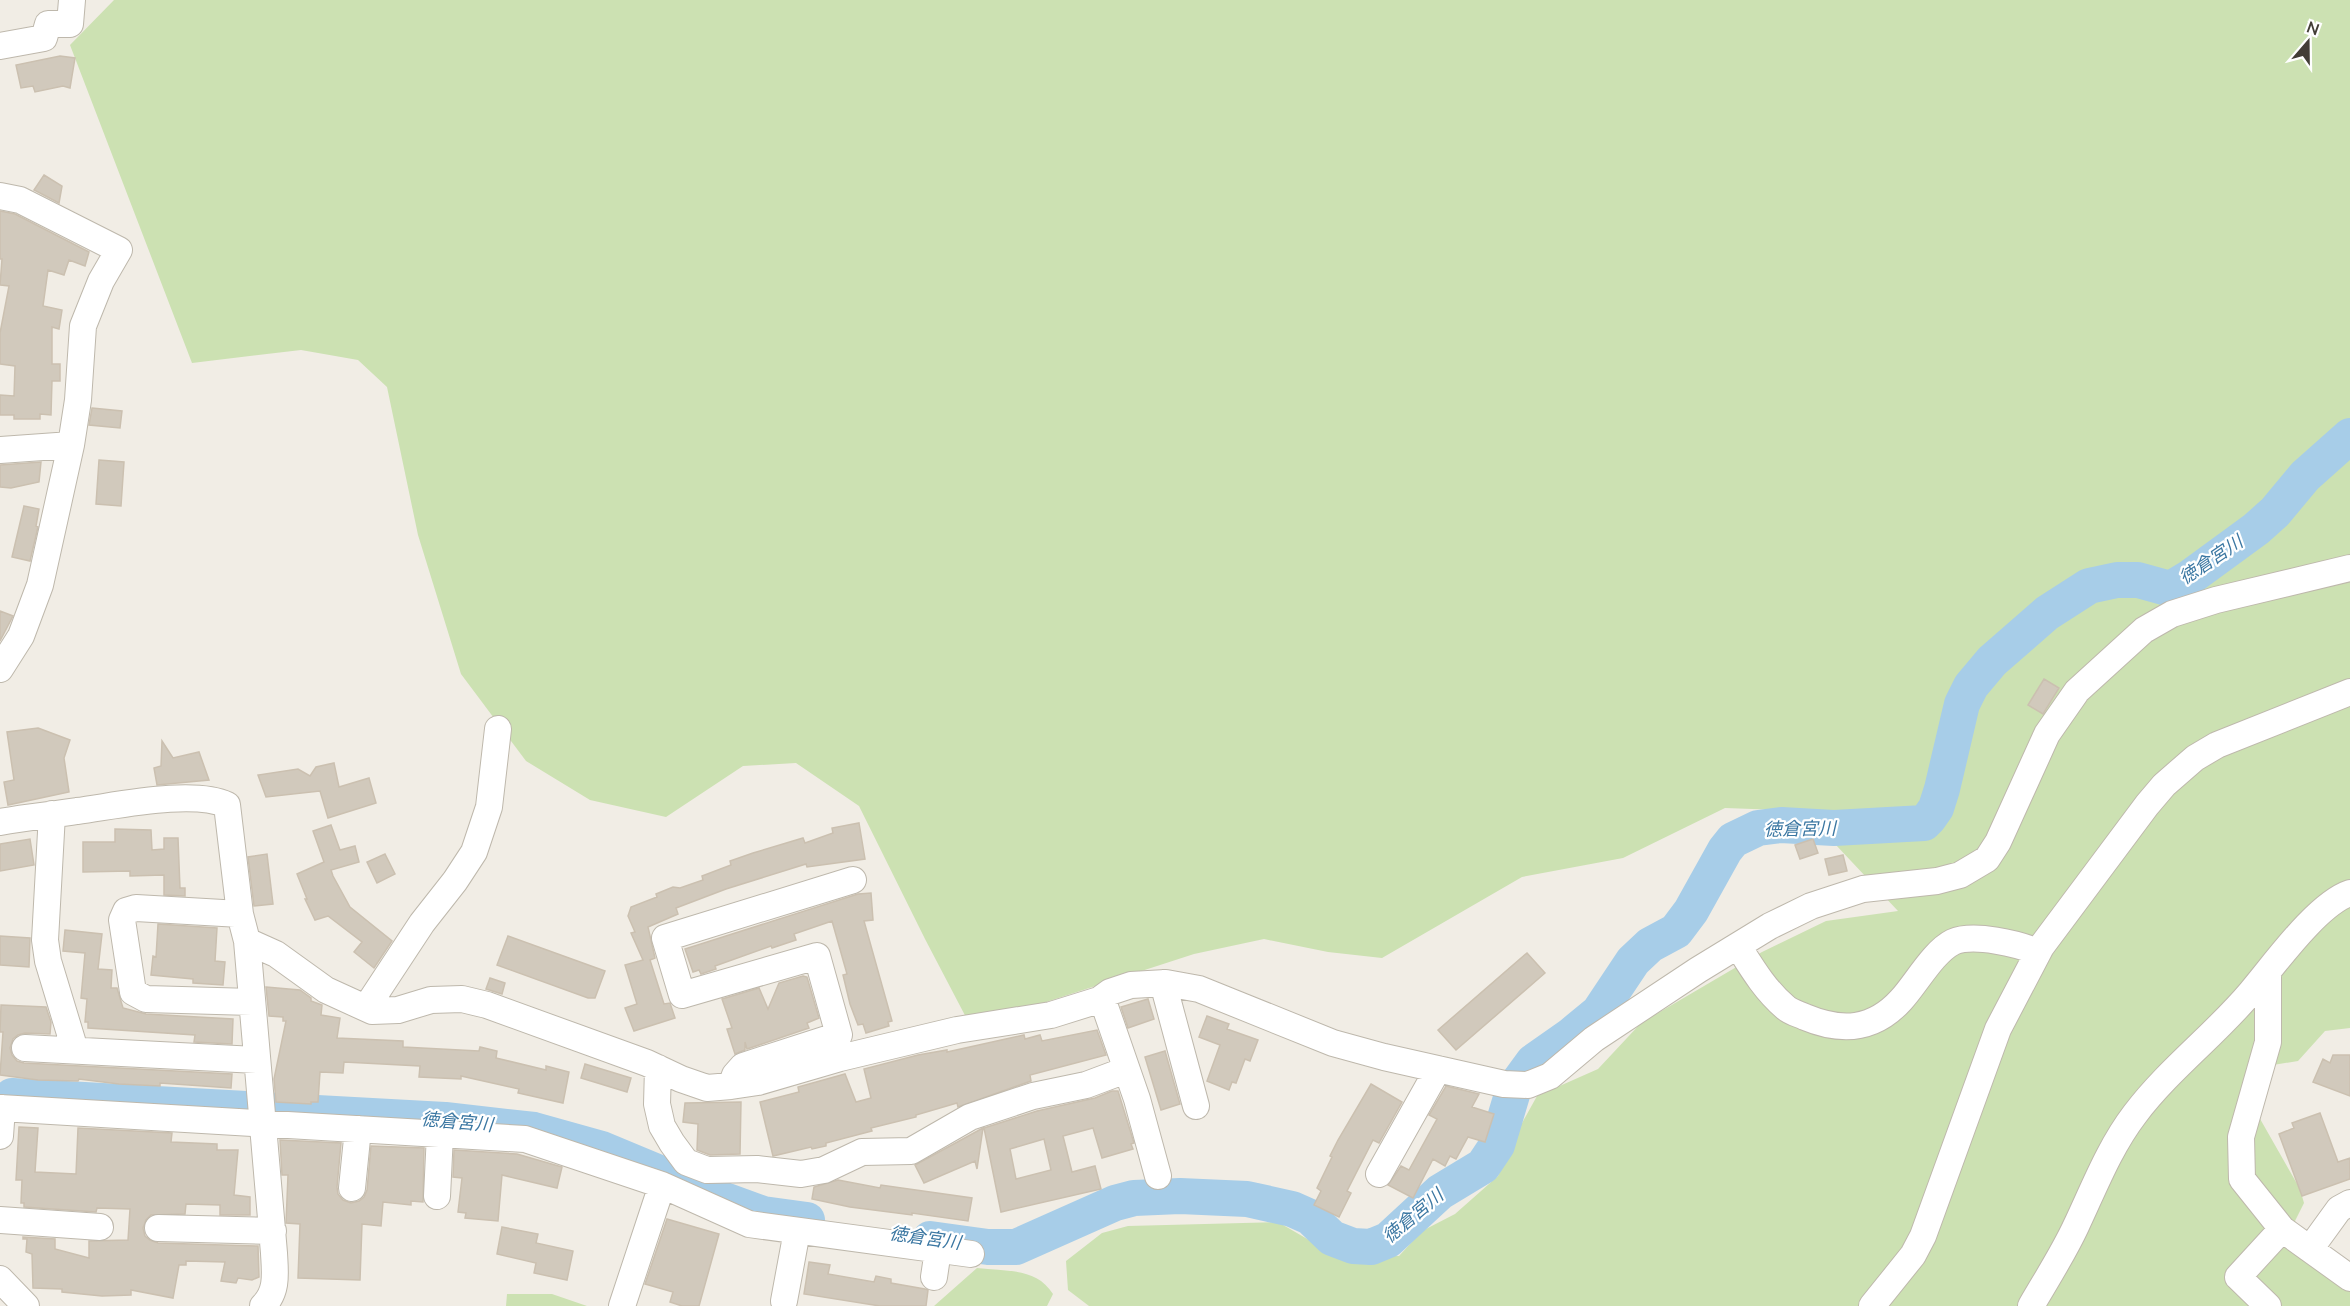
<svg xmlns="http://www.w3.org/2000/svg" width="2350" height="1306" viewBox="0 0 2350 1306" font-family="'Nunito Sans','Noto Sans JP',sans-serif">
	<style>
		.green { fill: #cce1b2 }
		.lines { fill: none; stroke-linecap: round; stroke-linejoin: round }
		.river { stroke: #a7cde8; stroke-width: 36 }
		.building { fill: #d1c9bc; stroke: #cbc0b0; stroke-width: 1.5; fill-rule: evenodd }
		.minor-casing { stroke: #beb8ac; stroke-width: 28 }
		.minor { stroke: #fff; stroke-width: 26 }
		.labels { text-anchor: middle; stroke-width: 4.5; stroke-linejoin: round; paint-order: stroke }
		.water-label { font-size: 18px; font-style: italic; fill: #3b77a2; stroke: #fff }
	</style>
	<rect width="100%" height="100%" fill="#f1ede5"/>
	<!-- green -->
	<path class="green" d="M114,0H2350V1028L2325,1031L2298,1061L2273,1065L2259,1117L2300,1189L2304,1203L2295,1221L2299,1227L2350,1271V1306H1089L1068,1290L1066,1261L1102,1233L1128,1226L1278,1222L1321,1247L1346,1255L1399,1256L1422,1231L1455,1214L1498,1176L1522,1123L1537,1096L1598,1069L1641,1023L1762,952L1826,921L1898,911L1804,811L1725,808L1623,858L1522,877L1382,958L1328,952L1264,939L1194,954L981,1023H969L925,939L859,806L796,763L743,766L666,817L590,800L526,761L461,674L418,535L387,387L358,360L301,350L192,363L70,45Z
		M977,1268C1007,1272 1036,1267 1053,1294L1047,1306H934Z
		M507,1294H552L587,1306H506Z"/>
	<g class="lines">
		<!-- river -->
		<path class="river" d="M12,1096L445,1120L534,1130L602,1149L727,1201L763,1214L807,1220
			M930,1239L988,1247H1016L1115,1203L1134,1198L1180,1196L1247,1199L1292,1209L1310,1217L1332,1238L1353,1246L1371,1247L1388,1240L1440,1192L1483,1166L1497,1145L1514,1088L1533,1062L1570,1036L1599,1012L1633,961L1650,945L1676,931L1691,911L1725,850L1733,840L1758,828L1781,825L1834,828L1924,823L1929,818L1936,808L1942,789L1962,704L1971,686L1992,661L2047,613L2089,586L2117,580H2138L2167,588L2174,587L2189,578L2256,529L2275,512L2305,476L2350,436"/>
	</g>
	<!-- building -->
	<path class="building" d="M60,56L75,58L70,88L63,86L35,92L33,86L21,88L16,65Z
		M44,175L62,186L59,203L34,190Z
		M0,211L15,214L89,252L85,266L69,260L64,275L48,270L43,306L62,310L59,329L52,327V364H60V381H52L51,415L40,414V419H14V415H0V395L14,396L15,366L0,364V333L9,286L0,285L2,259H0Z
		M92,408L122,411L120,428L89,425Z
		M99,460L124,462L121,506L96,504Z
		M41,462L39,482L11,488L0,487V465Z
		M24,506L39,509L36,526L38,527L30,561L12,557Z
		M0,611L13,616L0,641Z
		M2044,679L2059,688L2043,714L2028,705Z
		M38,728L70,740L64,758L69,792L8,805L4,782L14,780L7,732Z
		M162,741L173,758L199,752L209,780L157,785L154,768L161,766Z
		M334,763L339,787L369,778L376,803L328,818L320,791L266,797L258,775L298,769L310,776L316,767Z
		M859,823L865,859L807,867L806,864L726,889L676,908L678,914L648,927L655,958L650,960L664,1004L670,1003L675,1018L634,1031L625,1008L637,1004L625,965L643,960L631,933L635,932L628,916L631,907L657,897L656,894L673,887L680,888L703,880L702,876L731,865L730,861L753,853L803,838L805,843L833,833L832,828Z
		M331,825L340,850L355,846L359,862L331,870L333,876L350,907L392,941L374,968L354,952L362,942L328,916L315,920L305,899H307L297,874L324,862L313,831Z
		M115,829L151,830L152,850L164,849V838H178L180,888H185V896L164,895V875L130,876V871L83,872V842H115Z
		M30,839L34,865L0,871V844Z
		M1813,839L1818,853L1800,859L1795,845Z
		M267,854L273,904L254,906L248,857Z
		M385,854L395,874L377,883L367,862Z
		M1843,855L1847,871L1829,875L1825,859Z
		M871,893L873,920L864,921L892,1021L888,1022L889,1026L866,1033L863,1024L858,1025L850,1004L843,975L847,974L832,921L794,934L796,940L772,948L771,946L715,966L716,969L701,974L699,970L693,972L685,949L858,894Z
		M158,924L217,928L215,961L225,962L223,985L193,983V979L151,975L153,956L156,957Z
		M65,930L102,934L98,969L112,970L111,988H117L123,1008L146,1014L233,1019L232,1044L194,1042L195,1035L88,1028V1022H85L87,999L81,998L85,953L63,951Z
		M0,936L30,938L29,967L0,965Z
		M508,936L605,971L595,998H588L497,965Z
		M1527,953L1545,973L1456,1050L1438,1030Z
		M803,976L807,977L819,1018L807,1023L809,1028L762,1044L747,1049L745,1042V1050L735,1054L727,1029L732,1028L722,999L759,988L768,1009L779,983Z
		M490,978L505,983L502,994L486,989Z
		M266,987L300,990L311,998V1001L322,1005L321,1015L340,1018L337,1038L403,1041V1047L479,1051L480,1047L497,1051L496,1058L546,1070V1066L569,1072L563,1103L518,1093L519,1089L461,1076V1079L419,1077L420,1066L344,1062L343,1073L320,1072L318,1102H311V1104L276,1102L274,1079L286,1021H283V1017L269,1016Z
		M1148,999L1154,1019L1128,1028L1121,1007Z
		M1,1005L46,1007L51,1022L50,1034L25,1033L18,1035L13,1039L10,1048L12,1055L17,1061L24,1063L232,1074L231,1088L160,1083V1086L119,1084L79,1079L78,1081L38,1080L0,1075L3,1032H0Z
		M1207,1016L1229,1024L1227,1029L1258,1040L1250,1061L1245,1059L1236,1083L1232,1082L1229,1090L1207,1081L1220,1045L1199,1037Z
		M1097,1030L1106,1055L1030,1075L1031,1081L958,1107L957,1103L916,1115V1117L871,1128L872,1131L826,1143V1146L812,1149L811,1147L773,1156L760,1102L799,1092L798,1087L845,1074L856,1102L871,1098L864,1069L918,1055L947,1050V1052L1024,1035L1025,1039L1040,1035L1042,1041Z
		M1165,1051L1180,1104L1161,1110L1145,1057Z
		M2333,1055H2350V1096L2313,1082L2323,1059L2330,1063Z
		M585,1064L631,1078L627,1092L581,1078Z
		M1371,1084L1402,1102L1379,1143L1373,1140L1347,1191L1351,1193L1339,1217L1314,1205L1321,1191L1317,1188L1332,1157L1330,1156L1338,1140Z
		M1446,1086L1479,1094L1472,1107L1494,1114L1485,1142L1468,1137L1456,1159L1450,1156L1445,1166L1433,1159L1413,1198L1388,1185L1401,1166L1409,1170L1437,1119L1429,1115Z
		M1112,1091H1118L1134,1143L1131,1144L1133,1149L1102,1158L1093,1128L1063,1136L1072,1172L1095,1166L1101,1189L1001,1212L984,1128L1037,1111L1095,1098ZM1044,1139L1051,1170L1016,1179L1010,1149Z
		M741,1102L740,1154L710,1155L697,1150L698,1124L683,1122L685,1103Z
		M2320,1113L2338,1162L2350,1158V1179L2302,1196L2279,1134L2294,1128L2292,1123Z
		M19,1127L38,1128L35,1172L76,1174L78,1128L172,1133L171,1142L217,1144V1150H238L234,1195L250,1197V1215H220V1205L186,1204L185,1214L151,1215L146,1220L143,1228L145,1236L150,1240L158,1243L258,1246L259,1277L252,1280L238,1278L236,1283L221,1281L225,1262L186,1261V1265H179L173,1298L131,1290V1295L102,1296L62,1292V1289L33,1288L32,1254L26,1252L27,1239H23V1237L55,1239V1249L89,1258V1241L128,1240L130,1209L97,1208L96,1212L24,1207V1203H21L22,1180H16Z
		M983,1128L977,1169L975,1161L924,1183L915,1165Z
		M280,1140L341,1143L337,1187L338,1194L343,1200L351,1203L359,1201L364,1197L367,1190L371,1146L424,1148L423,1202L411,1201V1205L383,1202L381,1226L362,1224L360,1280L298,1278L300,1224L286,1223L288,1175H282Z
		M454,1150L517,1154L562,1167L557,1188L502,1175L498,1221L465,1218L466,1213L458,1212L462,1178L453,1177Z
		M838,1180L880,1188L881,1185L972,1198L968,1221L912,1213V1215L850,1207L812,1199L814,1187Z
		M667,1219L719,1234L699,1306H682L670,1302L673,1292L645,1284Z
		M502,1227L538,1234L536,1243L573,1251L567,1280L534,1273L536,1263L497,1254Z
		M809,1262L830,1265L828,1274L874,1282L876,1276L891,1279V1283L925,1289L928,1290L926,1306H880L804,1294Z"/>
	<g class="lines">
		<!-- minor casing -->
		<g class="minor-casing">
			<path id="minor" d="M0,46L44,38L48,24H70L72,0
				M0,196L20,200L119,250L101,281L83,326L78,400L71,445L40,585L21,636L0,669
				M0,450L71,445
				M52,814L45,940L48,961L75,1050
				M0,822C26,817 52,815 77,811C116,806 193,789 227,805L240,914L247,941L276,954L326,990L372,1011L398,1010L431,1000L462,999L487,1005L647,1063L681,1079L707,1088L731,1086L758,1082L840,1058L957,1030L1051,1015L1099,1000L1110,992L1131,985L1166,983L1199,989L1333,1043L1384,1057L1504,1084L1528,1085L1550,1076L1594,1039L1698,970L1770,926L1811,906L1863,889L1937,881L1960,875L1987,859L1998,842L2047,734L2077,691L2144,630L2172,614L2216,600L2350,568
				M240,914L136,908L126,911L122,920L133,992L146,999L252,1002
				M247,941L274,1253C275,1273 278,1291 263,1306
				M1738,946C1752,968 1765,990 1785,1007C1790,1012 1799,1014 1805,1017C1841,1032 1873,1031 1901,1000C1916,984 1933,952 1953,942C1974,933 2018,944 2038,952
				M2268,972V1042L2241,1137L2242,1179L2282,1229
				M1163,983L1196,1106
				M1102,998L1137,1099L1158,1176
				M366,1008L422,923L455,881L474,852L489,807L498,729
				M25,1048L257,1060
				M658,1068L657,1104L662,1126L672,1143L686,1162L707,1170L757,1169L801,1174L824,1170L862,1152L911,1151L970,1117L1033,1096L1086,1085L1126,1070
				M731,1086L735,1075L743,1066L839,1035L817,956L682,995L665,938L853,880
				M0,1108L525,1139L662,1185L749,1224L971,1254
				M0,1136L2,1108
				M1379,1174L1438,1069
				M352,1188L358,1129
				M437,1196L440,1134
				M0,1220L100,1227
				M158,1228L273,1231
				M2310,1249L2339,1209L2350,1203
				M934,1277L938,1250
				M0,1279L26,1306
				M784,1301L797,1231
				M622,1306L662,1185
				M1872,1306L1913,1255L1923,1236L1998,1029L2041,947L2147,805L2164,785L2195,758L2217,745L2350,692
				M2031,1306C2046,1280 2063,1254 2076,1226C2094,1188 2109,1148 2135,1114C2169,1069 2215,1035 2251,992C2274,965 2317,904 2350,893
				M2268,1306L2238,1277L2282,1229L2350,1278"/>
		</g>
		<!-- minor -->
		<use href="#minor" class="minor"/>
	</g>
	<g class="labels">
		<!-- water labels -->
		<g class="water-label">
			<text transform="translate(2211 560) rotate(-34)" y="6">徳倉宮川</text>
			<text transform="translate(1800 829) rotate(-1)" y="6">徳倉宮川</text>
			<text transform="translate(457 1122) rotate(5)" y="6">徳倉宮川</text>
			<text transform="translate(1413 1216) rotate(-40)" y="6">徳倉宮川</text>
			<text transform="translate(925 1238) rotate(8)" y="6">徳倉宮川</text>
		</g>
	</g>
	<!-- north arrow -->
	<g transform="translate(2308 42) rotate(20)" stroke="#ffffff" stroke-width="4.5" paint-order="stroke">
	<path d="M0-4.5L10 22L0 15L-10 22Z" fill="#423d36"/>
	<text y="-9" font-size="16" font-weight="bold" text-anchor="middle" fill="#423d36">N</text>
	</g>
</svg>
